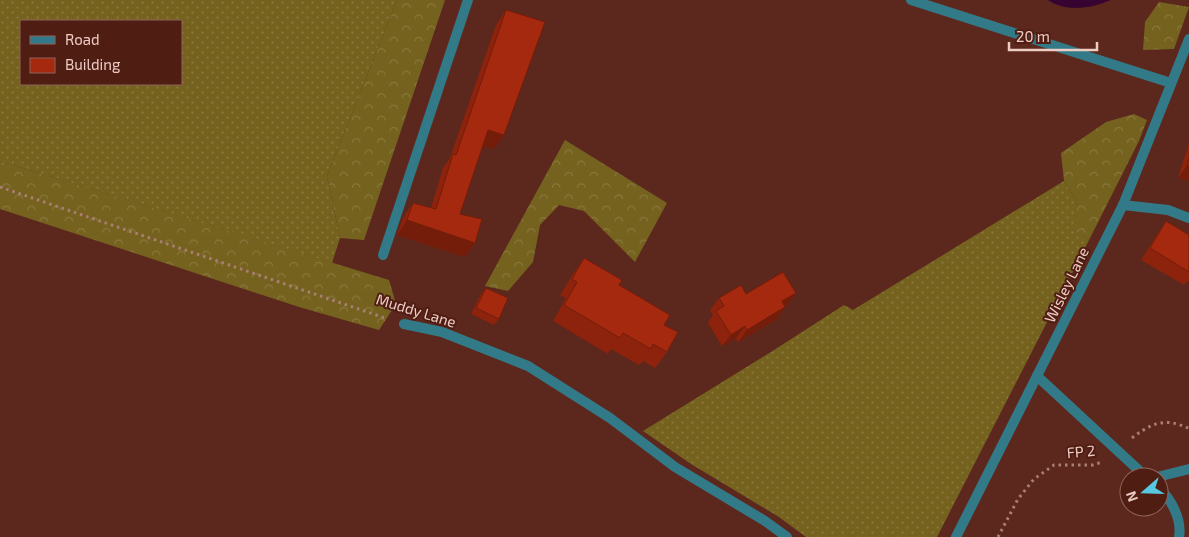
<svg xmlns="http://www.w3.org/2000/svg" width="1189" height="537" viewBox="0 0 1189 537" font-family="'Exo 2',sans-serif">
	<style>
		.grass { fill: url(#grass-dots); fill-rule: evenodd }
		.forest { fill: url(#forest-crowns) }
		.water { fill: #370431 }
		.lines { fill: none; stroke-linecap: round; stroke-linejoin: round }
		.path { stroke: #a97f75; stroke-width: 3; stroke-dasharray: 2.5 4; stroke-linecap: butt }
		.lane { stroke: #337a88; stroke-width: 10 }
		.street { stroke: #337a88; stroke-width: 10 }
		.wall { fill: #8d230c }
		.shaded-wall { fill: #731d0a }
		.building { fill: #a4290e; stroke: #731d0a }
		.labels { text-anchor: middle; stroke-width: 4; stroke-linejoin: round; paint-order: stroke }
		.street-label { font-size: 15px; fill: #edccc4; stroke: #501d13 }
	</style>
	<defs>
		<pattern id="grass-dots" width="8" height="8" patternUnits="userSpaceOnUse" patternTransform="scale(1.25)"><rect width="8" height="8" fill="#75621f"/><path d="M2 2h.1M6 6h.1" fill="none" stroke="#89773e" stroke-width="1.8" stroke-linecap="round"/></pattern>
		<pattern id="forest-crowns" width="20" height="18" patternUnits="userSpaceOnUse" patternTransform="scale(1.25)"><rect width="20" height="18" fill="#75621f"/><path d="M2 6a3 3 0 1 1 6 0M12 15a3 3 0 1 1 6 0" fill="none" stroke="#89773e"/></pattern>
	</defs>
	<rect width="100%" height="100%" fill="#5c281d"/>
	<!-- grass -->
	<path class="grass" d="M0,0H397L327,176L340,238L332,263L0,161ZM21,21H181V84H21Z
		M1064,181L1077,201L1073,229L1089,240L937,537H806L779,517L691,464L643,431L771,352L844,305L853,310Z"/>
	<!-- forest -->
	<path class="forest" d="M397,0H445L364,240L340,238L327,176Z
		M1159,2L1189,7L1174,49L1143,50L1145,22Z
		M1134,114L1147,120L1139,141L1089,240L1072,229L1077,201L1064,181L1061,153L1106,122Z
		M565,140L667,203L635,262L584,211L559,205L540,225L533,262L508,291L485,286Z
		M0,161L389,280L396,304L379,330L299,307L0,209Z"/>
	<!-- water -->
	<path class="water" d="M1048,0H1111C1092,8 1067,13 1048,0Z"/>
	<g class="lines">
		<!-- path -->
		<path class="path" d="M0,187L385,318
			M1132,438C1146,427 1160,419 1177,424C1181,425 1185,427 1189,428
			M998,537L1018,499L1034,479L1054,465H1093L1102,462"/>
		<!-- lane -->
		<path class="lane" d="M911,0L1171,83
			M1123,205L1168,210L1189,218
			M383,255L468,0
			M404,324L442,332L528,366L610,418L675,467L765,521L787,537
			M1037,376L1146,477
			M1157,477L1189,469
			M1159,488C1172,500 1182,520 1179,537"/>
		<!-- street -->
		<path class="street" d="M956,537L1123,205L1189,39"/>
	</g>
	<!-- wall -->
	<path class="wall" d="M506,10L494,149L483,146L460,214L475,243L465,257L397,235L403,218L413,203L431,208L443,168L450,158L496,25Z
		M1189,143V181L1178,178Z
		M1166,221L1189,235V282L1187,281L1184,285L1141,260L1158,233Z
		M584,258L619,285L664,325L667,352L655,368L643,361L639,365L611,349L608,354L553,321L566,298L560,295L573,274Z
		M486,288L499,319L494,325L471,314L481,294Z
		M796,293L787,305L785,307L777,319L738,342L736,338L722,346L708,323L713,315L710,310L719,298Z"/>
	<!-- shaded-wall -->
	<path class="shaded-wall" d="M488,130L504,135L494,149L478,145Z
		M1187,166L1189,167V181L1178,178Z
		M407,220L475,243L465,257L397,235Z
		M796,293L787,305L774,313L782,301Z
		M785,307L777,319L738,342L747,330Z
		M745,326L736,338L722,346L731,335Z"/>
	<!-- building -->
	<path class="building" d="M506,10L545,22L504,135L488,130L460,214L482,219L475,243L407,220L413,203L436,209L453,154L456,155Z
		M1189,158V167L1187,166Z
		M1166,221L1189,235V272L1150,248Z
		M584,258L622,280L619,285L670,315L664,325L678,332L667,352L653,344L651,349L623,333L620,338L564,305L577,282L572,279Z
		M783,272L796,293L782,301L785,307L747,330L745,326L731,335L716,311L724,306L719,298L741,285L746,294Z
		M486,288L508,298L499,319L476,308Z"/>
	<g class="labels">
		<!-- street labels -->
		<g class="street-label">
			<text transform="translate(1067 285) rotate(-64)" y="5">Wisley Lane</text>
			<text transform="translate(416 311) rotate(17)" y="5">Muddy Lane</text>
			<text transform="translate(1081 452) rotate(-5)" y="5">FP 2</text>
		</g>
	</g>
	<!-- legend -->
	<rect x="20" y="20" width="162" height="65" fill="#501d13" stroke="#8f635a"/>
	<rect x="30" y="36" width="25" height="8" fill="#337a88" stroke="#8f635a"/>
	<text x="65" y="45" font-size="15" fill="#edccc4">Road</text>
	<rect x="30" y="58" width="25" height="15" fill="#a4290e" stroke="#8f635a"/>
	<text x="65" y="70" font-size="15" fill="#edccc4">Building</text>
	<!-- north arrow -->
	<g transform="translate(1144 492) rotate(250)"><circle r="24" fill="#501d13" stroke="#8f635a"/>
	<path d="M0-4L9 19L0 12L-9 19Z" fill="#56c9e1"/>
	<text y="-8" font-size="14" font-weight="bold" text-anchor="middle" fill="#edccc4">N</text>
	</g>
	<!-- scale -->
	<path d="M1009 42v8h88v-8" fill="none" stroke="#edccc4" stroke-width="2.5"/>
	<text x="1016" y="42" font-size="15" fill="#edccc4" stroke="#501d13" stroke-width="4" paint-order="stroke">20 m</text>
</svg>
